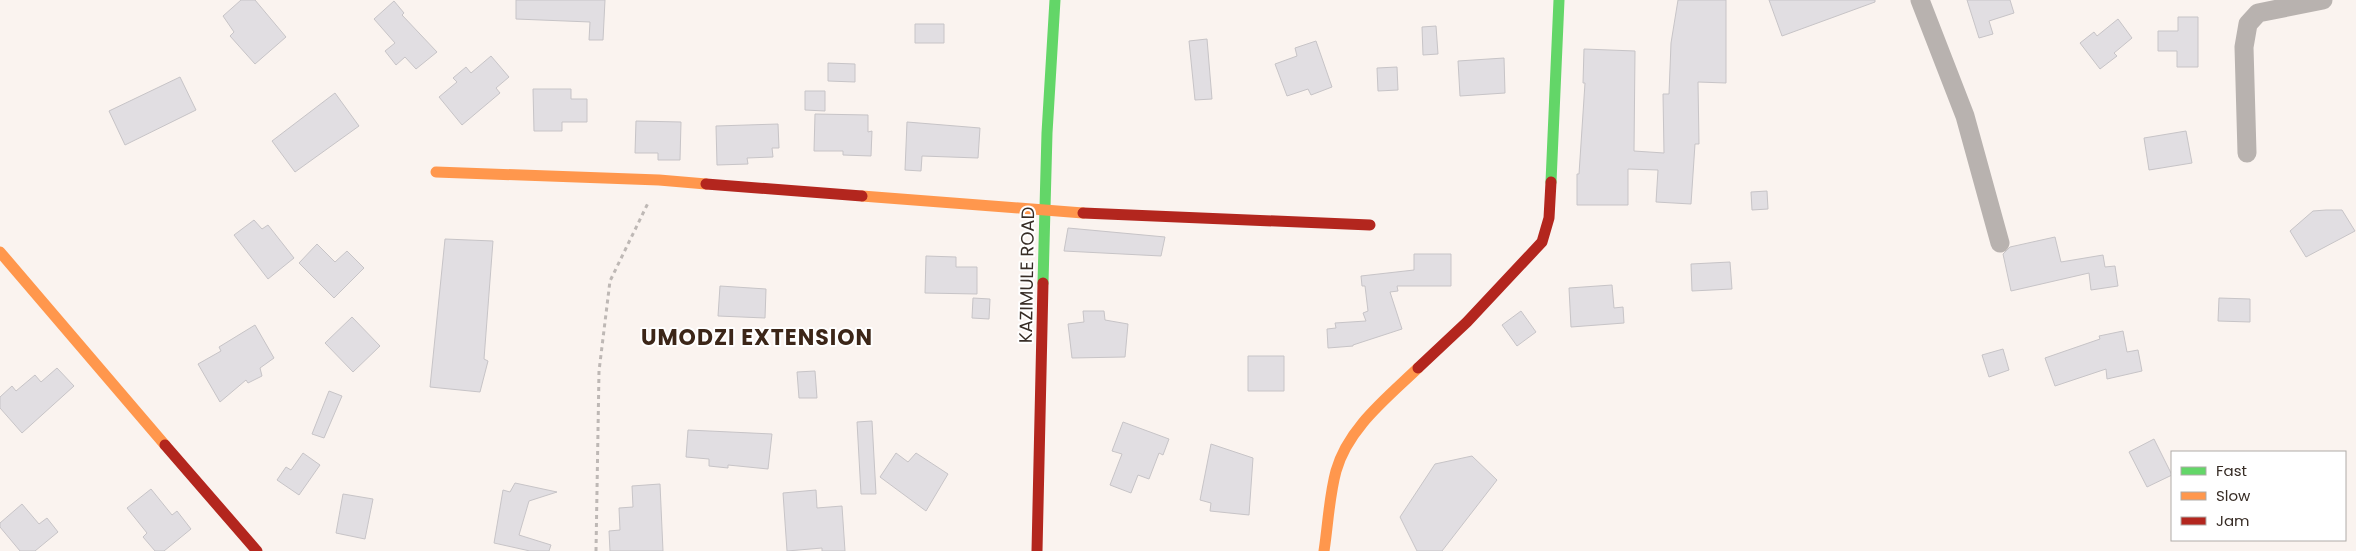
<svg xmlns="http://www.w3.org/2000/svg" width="2356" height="551" viewBox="0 0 2356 551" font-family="Poppins,sans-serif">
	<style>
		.building { fill: #e1dee2; stroke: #c7c4c7 }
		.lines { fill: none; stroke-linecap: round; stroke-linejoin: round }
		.path { stroke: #beb8b5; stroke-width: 3; stroke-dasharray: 4 4; stroke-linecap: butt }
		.street { stroke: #b8b2af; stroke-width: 19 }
		.fast { stroke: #63d668; stroke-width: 11 }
		.slow { stroke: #ff974d; stroke-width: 11 }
		.jam { stroke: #b3261e; stroke-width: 11 }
		.labels { text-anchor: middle; stroke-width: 4; stroke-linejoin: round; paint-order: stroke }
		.street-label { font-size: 18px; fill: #372c25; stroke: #fff }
		.district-label { font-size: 22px; font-weight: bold; letter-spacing: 1px; fill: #3c2618; stroke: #fff }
	</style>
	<rect width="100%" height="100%" fill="#faf3ef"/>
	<!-- building -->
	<path class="building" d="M241,0H255L286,37L255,64L230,36L234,32L223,16Z
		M516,0H605L603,40H589L590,22L516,19Z
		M1678,0H1726V83L1698,82L1699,144H1695L1691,204L1656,202L1658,170L1628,169V205H1577V174H1579L1585,83H1583L1584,49L1635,51L1634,151L1664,153L1663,94H1669L1671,43Z
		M1769,0H1875V2L1782,36Z
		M1967,0H2010L2014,13L1989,21L1993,34L1979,38Z
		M394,1L404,13L402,15L437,52L416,69L405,57L396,65L385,51L395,43L374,19Z
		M2178,17H2198V67H2177V51H2158V31H2178Z
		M2118,19L2132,38L2114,53L2117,56L2100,69L2080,43L2094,32L2097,36Z
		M915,24H944V43H915Z
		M1436,26L1438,54L1423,55L1422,27Z
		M1207,39L1212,99L1195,100L1189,41Z
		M1316,41L1332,87L1311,95L1308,89L1287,96L1275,64L1297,56L1295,48Z
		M491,56L509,77L496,88L500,93L462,125L439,97L457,82L453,78L466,67L471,73Z
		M1504,58L1505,93L1460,96L1458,61Z
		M828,63L855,64V82L828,81Z
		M1397,67L1398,90L1378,91L1377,68Z
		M180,77L196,110L125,145L109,111Z
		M533,89H571V99H587V122H562V131H534Z
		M805,91H825V111L805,110Z
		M335,93L359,126L295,172L272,141Z
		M815,114L868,115V132L872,131L871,156L843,155V151H814Z
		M636,121L681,122L680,160H658V153H635Z
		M907,122L980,128L978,158L922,156L921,171L905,170Z
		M778,124L779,148H772L773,157L747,158L748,164L717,165L716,126Z
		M2186,131L2192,163L2149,170L2144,138Z
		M1767,191L1768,209L1752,210L1751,192Z
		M2326,210H2342L2355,231L2306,257L2290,231L2313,211Z
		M254,220L262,229L268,225L294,258L268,279L234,235Z
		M1068,228L1165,237L1161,256L1064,251Z
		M2055,237L2061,262L2103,255L2105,267L2115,266L2118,286L2091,290L2089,273L2011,291L2003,254L2010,247Z
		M445,239L493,241L484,359L488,361L480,392L430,387Z
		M317,244L335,262L347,251L364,268L334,298L299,263Z
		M1414,254H1451V286H1397L1398,291L1390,292L1402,329L1353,345V346L1328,348L1327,329L1336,328L1335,323L1366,321L1363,313L1368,311L1365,286H1362L1361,276L1414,270Z
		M926,256L956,257V267H977V294L925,293Z
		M1730,262L1732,289L1692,291L1691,264Z
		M1612,285L1614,308L1623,307L1624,323L1571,327L1569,288Z
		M720,286L766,289L765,318L718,316Z
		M973,298L990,299L989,319L972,318Z
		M2219,298L2250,299V322L2218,321Z
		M1083,311H1104L1105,320L1128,324L1125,357L1072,358L1068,324L1084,322Z
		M1521,311L1536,332L1517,346L1502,325Z
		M352,317L380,346L353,372L325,343Z
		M255,325L274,358L260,368L262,376L248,383L246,380L220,402L198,364L221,351L219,347Z
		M2123,331L2127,352L2138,350L2142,371L2107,379L2106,369L2055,386L2045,358L2100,339L2099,336Z
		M2003,349L2009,370L1989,377L1982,355Z
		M1248,356H1284V391H1248Z
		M57,368L74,386L22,433L0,408V397L12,386L16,391L35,375L41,382Z
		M815,371L817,398H799L797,372Z
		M329,391L342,396L324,438L312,434Z
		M872,421L876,494H861L857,422Z
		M1123,422L1169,439L1163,455L1159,453L1149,479L1138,475L1131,493L1110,485L1122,454L1112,451Z
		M688,430L772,434L768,469L728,465V468L709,466V459L686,457Z
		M2154,439L2172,475L2147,487L2129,452Z
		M1211,444L1253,458L1249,515L1210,511L1211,503L1200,500Z
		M303,453L320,465L299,495L277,480L286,467L291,470Z
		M896,453L908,462L916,453L948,474L926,511L880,477Z
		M1472,456L1497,480L1442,551H1417L1400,517L1435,464Z
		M515,483L557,492L529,501L519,535L551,545L549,551H530L494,543L503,490L510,492Z
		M660,484L663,551H610L609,531L620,530L619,508L633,507L632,486Z
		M151,489L172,515L177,511L191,529L164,551H155L143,537L147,533L127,508Z
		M816,490L817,508L842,506L845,551H822V548L787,551L783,493Z
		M343,494L373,499L365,539L336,533Z
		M22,504L39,524L47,518L58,532L35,551H20L0,527V523Z"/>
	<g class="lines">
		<!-- path -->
		<path class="path" d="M596,551L599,371L610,281L649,201"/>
		<!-- street -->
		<path class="street" d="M1920,0L1965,116L2000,243
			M2247,153L2244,47L2248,24L2258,13L2323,0"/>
		<!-- fast -->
		<path class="fast" d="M1551,182L1559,0
			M1043,283L1047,133L1055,0"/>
		<!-- slow -->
		<path class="slow" d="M436,172L659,180L706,184
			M862,196L1083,213
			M0,252L165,445
			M1324,551C1328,525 1329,497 1336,471C1348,428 1387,398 1418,368"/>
		<!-- jam -->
		<path class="jam" d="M706,184L862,196
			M1083,213L1370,225
			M1418,368L1467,322L1542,242L1549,218L1551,182
			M165,445L257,551
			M1037,551L1043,283"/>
	</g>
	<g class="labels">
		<!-- street labels -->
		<g class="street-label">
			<text transform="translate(1027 275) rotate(-89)" y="6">KAZIMULE ROAD</text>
		</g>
		<!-- district labels -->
		<g class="district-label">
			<text x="757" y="345">UMODZI EXTENSION</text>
		</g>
	</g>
	<!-- legend -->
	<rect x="2171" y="451" width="175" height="90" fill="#ffffff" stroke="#afaba8"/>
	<rect x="2181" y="467" width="25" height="8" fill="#63d668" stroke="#afaba8"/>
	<text x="2216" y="476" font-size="15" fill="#372c25">Fast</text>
	<rect x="2181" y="492" width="25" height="8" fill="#ff974d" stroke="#afaba8"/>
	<text x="2216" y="501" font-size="15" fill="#372c25">Slow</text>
	<rect x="2181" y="517" width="25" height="8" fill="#b3261e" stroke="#afaba8"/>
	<text x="2216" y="526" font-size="15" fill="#372c25">Jam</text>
</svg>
